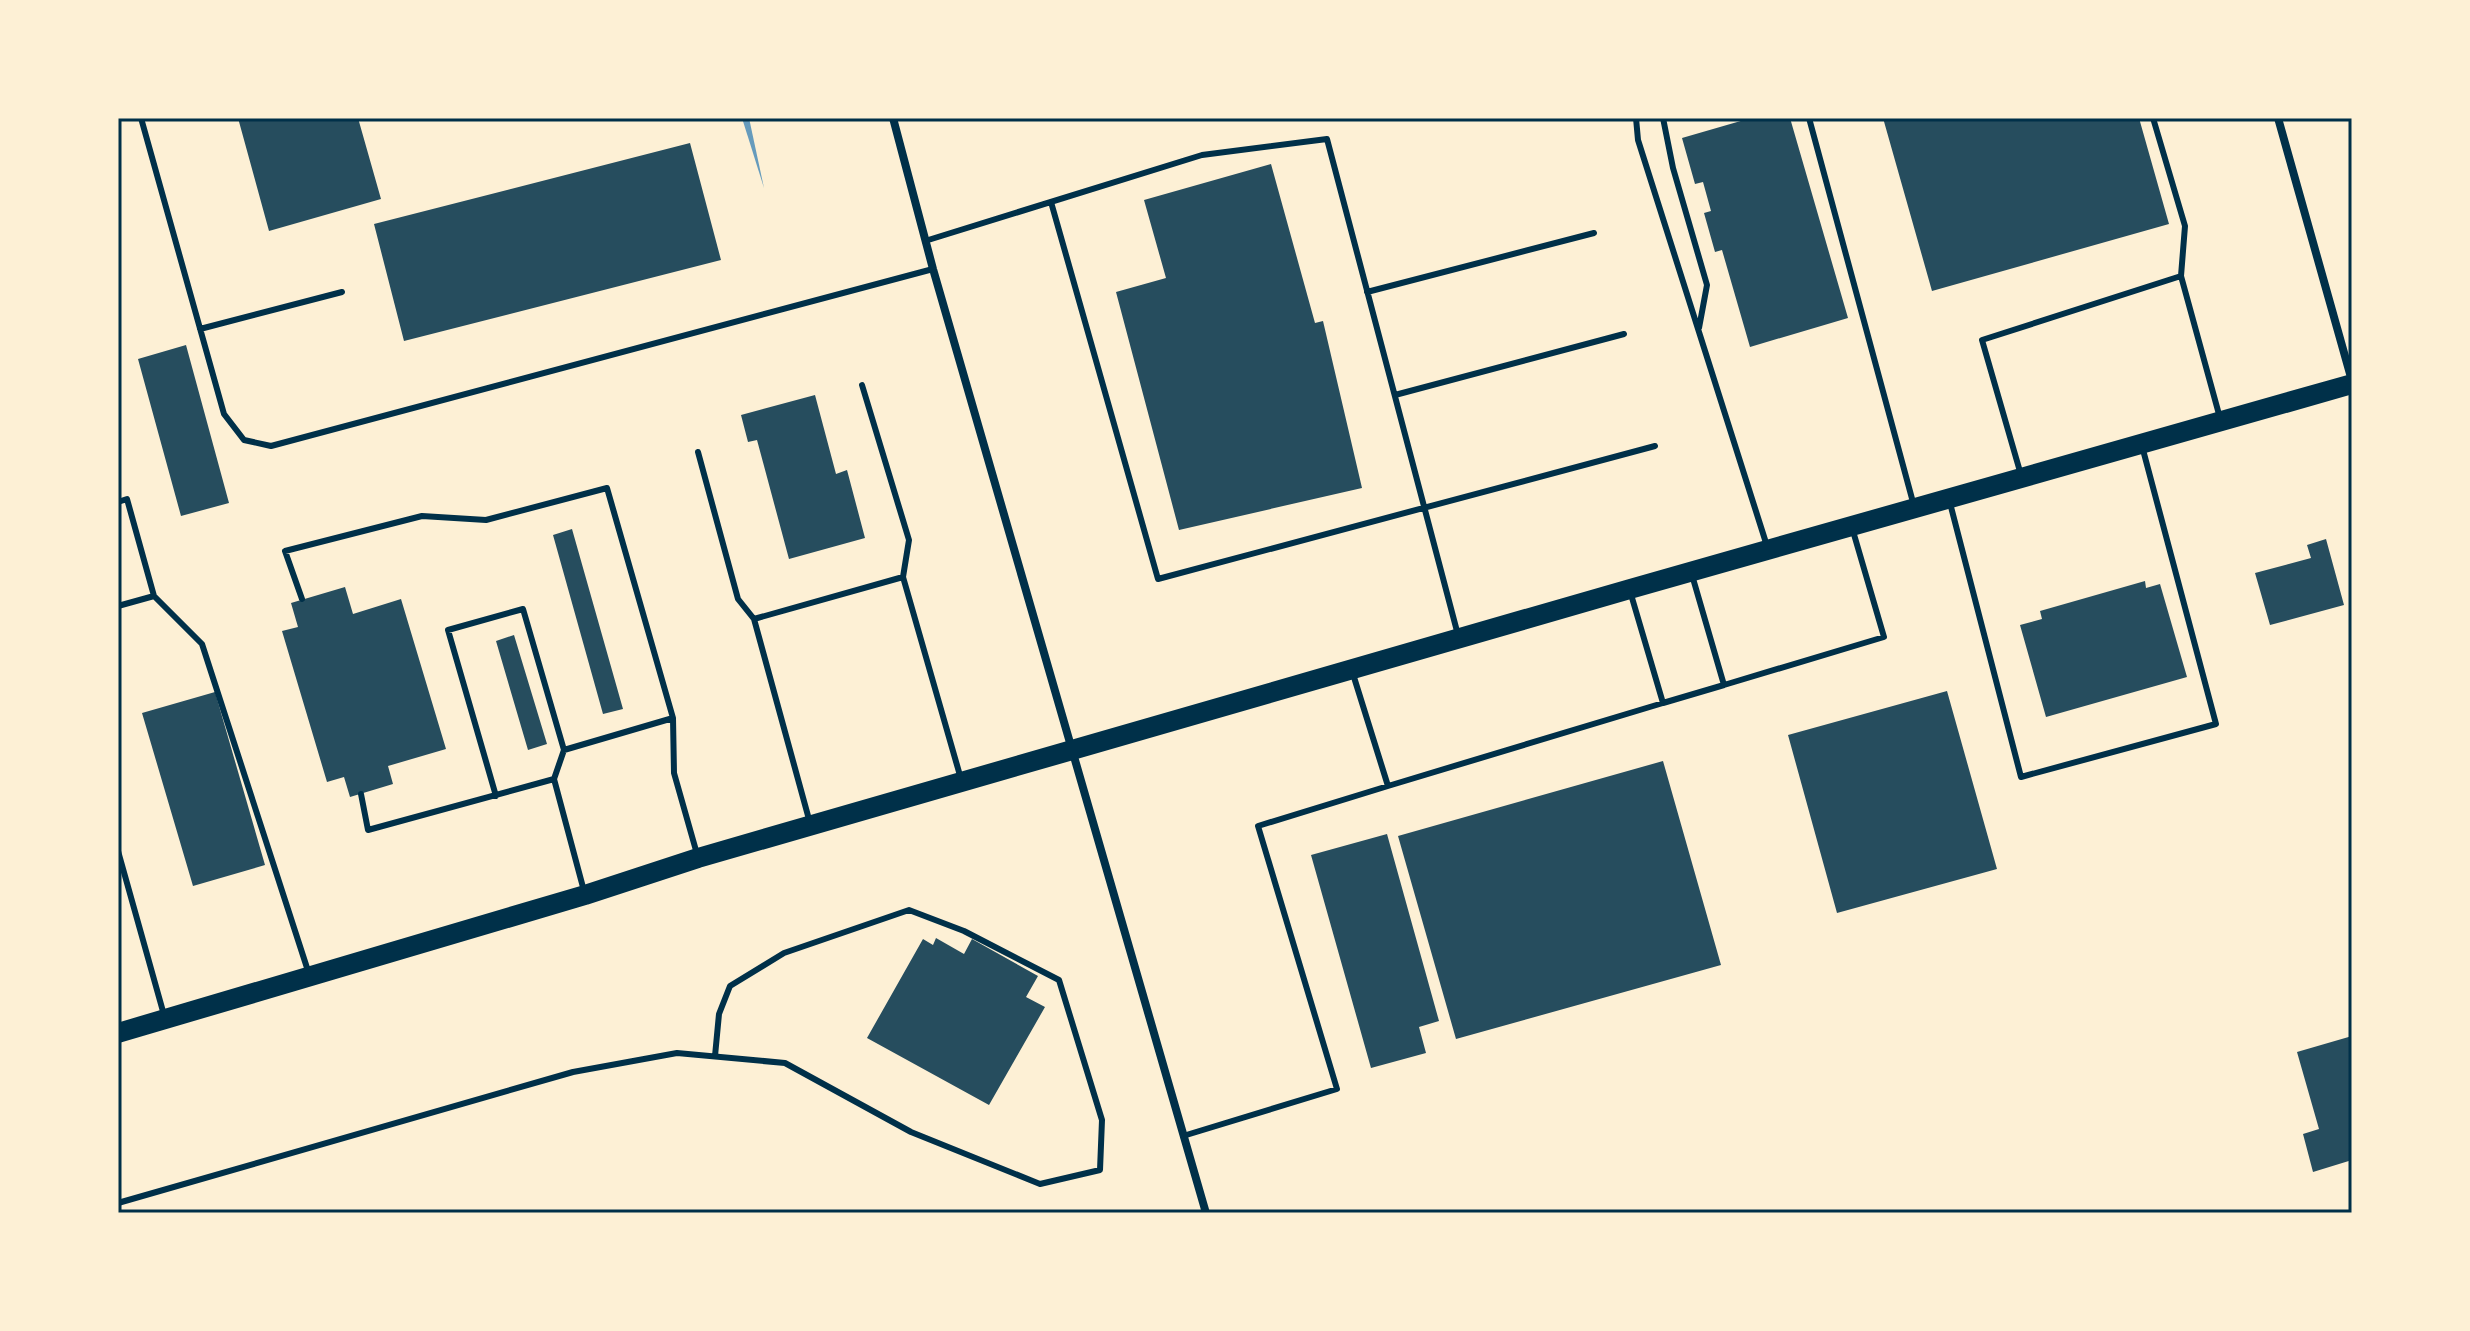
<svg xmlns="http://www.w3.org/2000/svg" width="2470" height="1331" viewBox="0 0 2470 1331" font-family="'Nunito Sans',sans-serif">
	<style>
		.water { fill: #669bbc }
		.building { fill: #264d5e }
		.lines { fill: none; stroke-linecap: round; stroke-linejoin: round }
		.service { stroke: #003049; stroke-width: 6 }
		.minor { stroke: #003049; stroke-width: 8 }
		.primary { stroke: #003049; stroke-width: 20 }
		.neatline { fill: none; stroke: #003049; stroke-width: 3 }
	</style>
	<rect width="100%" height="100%" fill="#fdf0d5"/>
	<!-- water -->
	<path class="water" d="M742,118H749L764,188Z"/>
	<!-- building -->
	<path class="building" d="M238,118H358L381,199L269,231Z
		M1751,118H1790L1848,318L1750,347L1722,250L1715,252L1704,213L1711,211L1703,182L1695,184L1682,138Z
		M1883,118H2139L2169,224L1932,291Z
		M690,143L721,260L404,341L374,224Z
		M1271,164L1315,323L1323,321L1362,488L1179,530L1116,292L1166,278L1144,200Z
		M186,345L229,503L181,516L138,359Z
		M815,395L836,474L847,470L865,538L789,559L757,440L748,442L741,415Z
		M572,529L623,709L603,714L553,535Z
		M2326,539L2344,605L2270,625L2255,573L2311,558L2307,545Z
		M2145,581L2146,588L2160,584L2187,677L2046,717L2020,625L2042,619L2040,611Z
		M345,587L353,614L401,599L446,749L388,766L393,784L350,797L344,777L327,782L282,631L298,627L291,603Z
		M514,635L547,744L528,750L496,641Z
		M1947,691L1997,869L1837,913L1788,735Z
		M215,692L265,865L193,886L142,713Z
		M1663,761L1721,965L1456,1039L1398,836Z
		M1387,834L1439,1021L1419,1027L1426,1053L1371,1068L1311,855Z
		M936,938L964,954L972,939L1038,976L1026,997L1045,1007L989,1105L867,1038L923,939L933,945Z
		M2352,1036V1160L2313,1172L2303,1134L2319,1129L2297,1052Z"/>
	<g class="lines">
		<!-- service -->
		<path class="service" d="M141,118L224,414L244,440L271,446L933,269
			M1636,118L1638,140L1767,546
			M1663,118L1673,168L1707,285L1699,328
			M1809,118L1914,506
			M2153,118L2185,226L2181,276
			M1051,202L1158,579L1655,446
			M925,241L1202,155L1327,139L1458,635
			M1367,292L1594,233
			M200,329L342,292
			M862,385L909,540L903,577
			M1395,395L1624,334
			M698,452L738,599L754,619
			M2021,475L1982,340L2181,276L2220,418
			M118,502L127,499L154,596L202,644L309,974
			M1950,503L2021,777L2216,724L2142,446
			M1692,575L1724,685L1884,637L1853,531
			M1630,591L1663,703L1724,685
			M302,599L285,551L422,516L486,520L607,488L673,718L674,773L697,854
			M118,606L154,596
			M1353,674L1388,786L1663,703
			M564,750L673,718
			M361,794L368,830L554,779
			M496,796L448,630L523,609L564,750L554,779L584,891
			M810,823L754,619L903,577L961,779
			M118,851L164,1015
			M1183,1136L1337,1089L1258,826L1388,786
			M118,1203L573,1072L677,1053L785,1063L911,1132L1040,1184L1100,1170L1102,1120L1059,980L964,931L909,910L784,953L730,986L719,1014L715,1056"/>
		<!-- minor -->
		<path class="minor" d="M893,118L933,269L1206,1213
			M2278,118L2352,381"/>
		<!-- primary -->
		<path class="primary" d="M118,1033L585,895L698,858L1630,589L2352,384"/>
	</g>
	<!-- border -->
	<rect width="2470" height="1331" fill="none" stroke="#fdf0d5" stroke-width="240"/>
	<rect x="120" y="120" width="2230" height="1091" class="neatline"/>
</svg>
